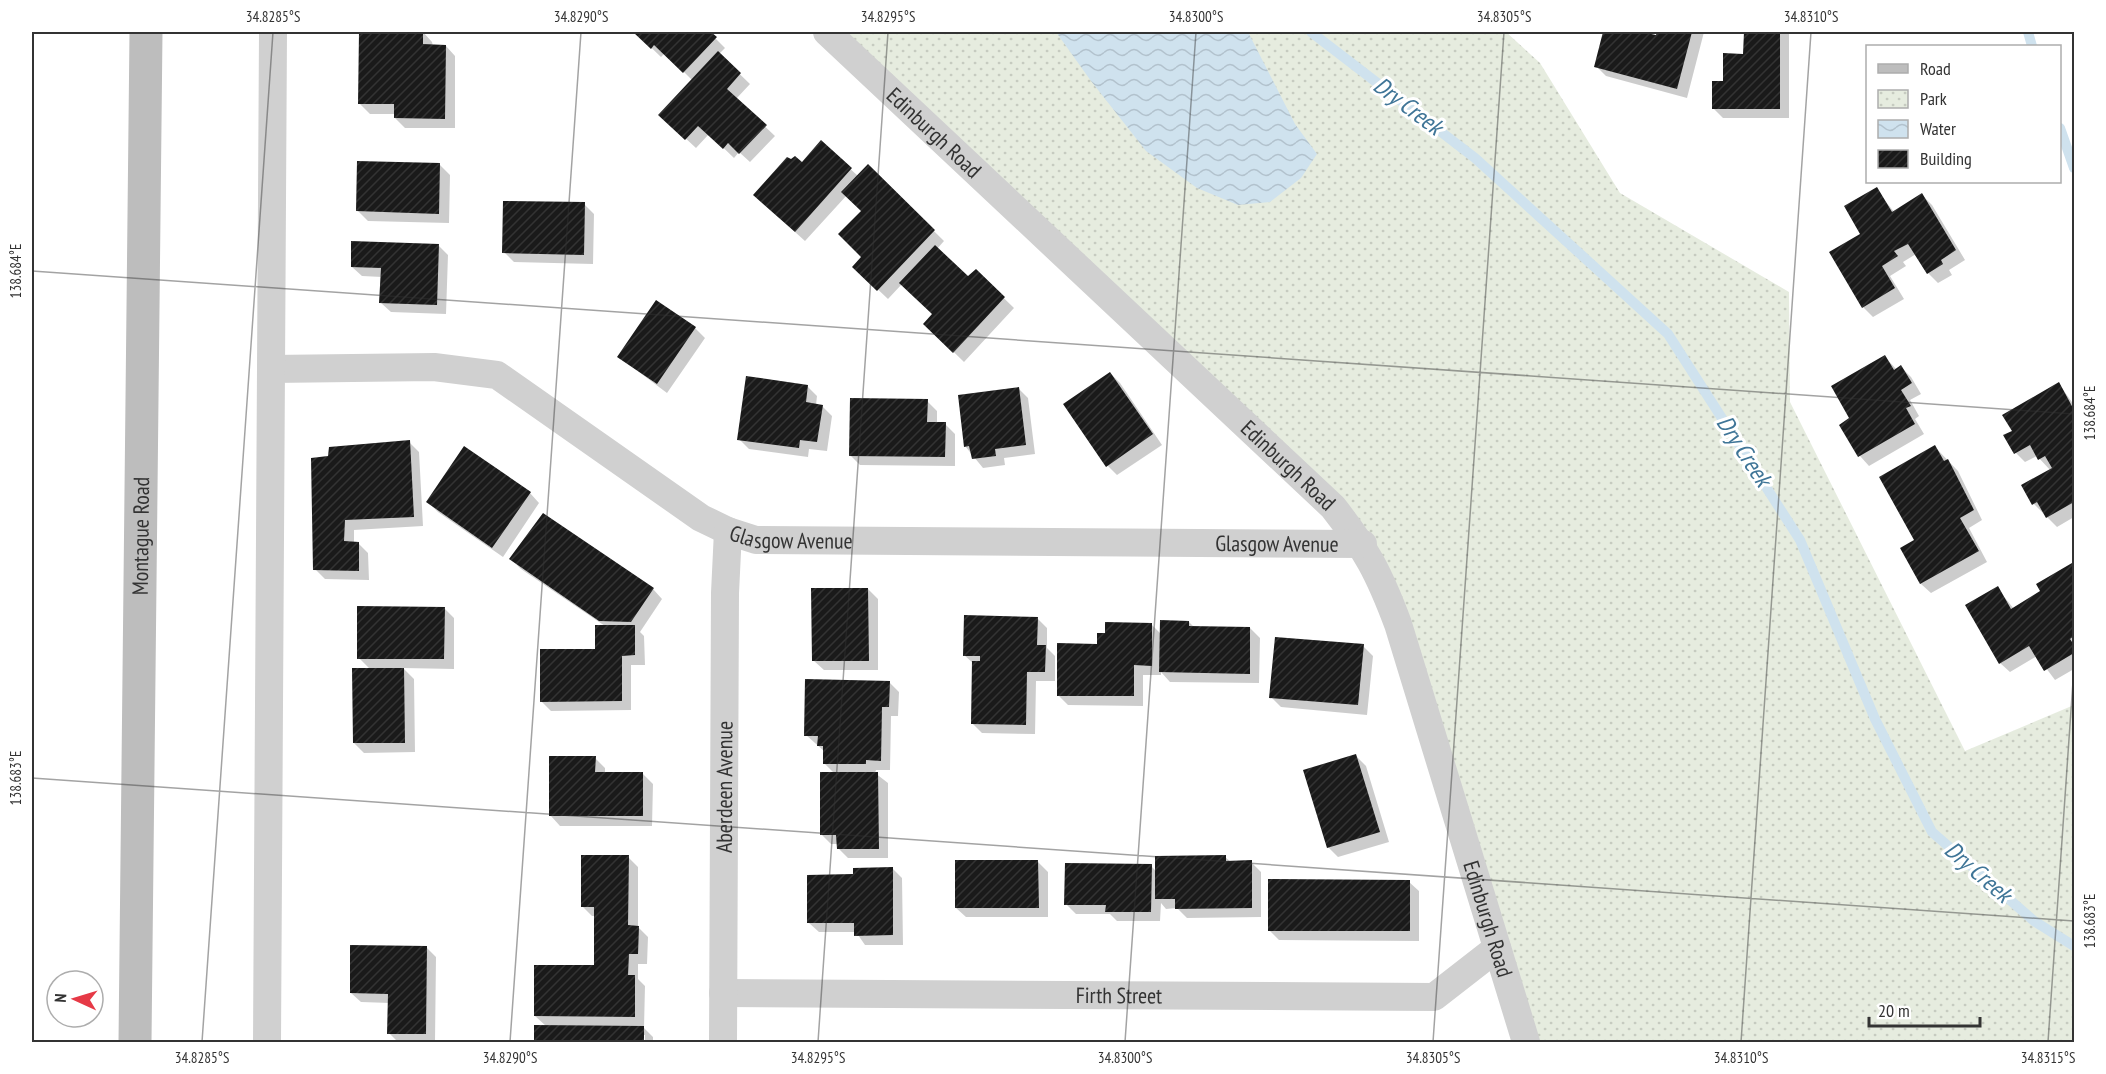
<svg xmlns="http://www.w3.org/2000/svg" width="2106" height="1074" viewBox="0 0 2106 1074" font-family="'PT Sans Narrow',sans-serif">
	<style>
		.park { fill: url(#park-dots) }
		.water { fill: url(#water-waves) }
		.shadow { fill: #0003 }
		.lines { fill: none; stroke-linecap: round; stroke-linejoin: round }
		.stream { stroke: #cfe2ee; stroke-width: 10 }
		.building { fill: url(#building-hatch) }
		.minor { stroke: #d0d0d0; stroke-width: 28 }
		.secondary { stroke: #bdbdbd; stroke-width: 33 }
		.ticks { fill: none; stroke: #333; stroke-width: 1.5; stroke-opacity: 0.45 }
		.labels { text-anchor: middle; stroke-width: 6; stroke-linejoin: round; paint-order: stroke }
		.street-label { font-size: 22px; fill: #333; stroke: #fff }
		.water-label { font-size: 24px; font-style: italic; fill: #3f7597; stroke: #fff }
		.neatline { fill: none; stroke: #333; stroke-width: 2 }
		.ticks-label { font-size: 15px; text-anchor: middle; fill: #333 }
	</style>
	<defs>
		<pattern id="park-dots" width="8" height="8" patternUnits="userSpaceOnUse" patternTransform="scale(1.5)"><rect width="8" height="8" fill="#e6ecdf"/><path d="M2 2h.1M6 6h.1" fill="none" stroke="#c6cbc0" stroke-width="1.8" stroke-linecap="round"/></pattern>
		<pattern id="water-waves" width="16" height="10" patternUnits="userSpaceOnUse" patternTransform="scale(1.5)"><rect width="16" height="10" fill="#cfe2ee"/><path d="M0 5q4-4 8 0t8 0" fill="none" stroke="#b2c2cd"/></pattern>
		<pattern id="building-hatch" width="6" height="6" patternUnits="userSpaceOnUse" patternTransform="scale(1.5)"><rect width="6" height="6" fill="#1a1a1a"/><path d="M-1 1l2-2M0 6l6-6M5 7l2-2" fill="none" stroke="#333"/></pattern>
	</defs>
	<rect width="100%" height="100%" fill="#fff"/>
	<!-- park -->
	<path class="park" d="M840,32H1506L1540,63L1620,193L1789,292L1790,402L1965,751L2074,705V1042H1524L1381,577L1333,507Z"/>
	<!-- water -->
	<path class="water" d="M1056,32H1248L1295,124L1317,154L1301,178L1270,202L1238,205L1197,188L1146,151L1091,81Z"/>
	<!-- shadow -->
	<path class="shadow" d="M361,32H423L432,42L433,46H446L455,56V128H405L395,118V114H370L360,104Z
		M635,32H709L725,48L719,54L750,84L736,99L775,136L750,162L739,152L734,158L709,134L696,148L670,124L692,80L665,53L661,57Z
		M1605,32H1637L1657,37L1658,32H1704L1687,98L1606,76L1596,66Z
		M1745,32H1789V118H1723L1713,108L1724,82L1745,55Z
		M821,142L858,176L868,166L944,241L937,249L968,278L976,271L1014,308L964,362L925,324L934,315L902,284L888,299L854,267L863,257V211L847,195L805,241L765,205Z
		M440,165L450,175L449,223L368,221L358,211Z
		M1876,189L1894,212L1922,195L1932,205L1965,260L1949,270L1952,275L1938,283L1928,273L1916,254L1903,262L1906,266L1890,276L1904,299L1873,317L1863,307L1862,234Z
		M584,204L594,214L593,264L514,262L504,252Z
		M438,245L448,255L446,314L391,312L381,303L382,277L362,276L352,267Z
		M695,328L705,338L667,393L619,357Z
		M1885,357L1897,370L1901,367L1911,377L1921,394L1910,400L1919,416L1915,419L1924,434L1869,466L1860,456L1852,419Z
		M1110,373L1120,383L1162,445L1117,475L1108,466Z
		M2059,384L2074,405V517L2057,527L2034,504L2051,471L2037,456L2025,462L2016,453L2014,431Z
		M807,386L817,396L816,405L822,406L832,416L827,451L809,449L808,457L749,449L739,439Z
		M1019,389L1028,398L1035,454L1004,458L1005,465L983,468L965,446Z
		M927,401L937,411V424H945L955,434V466L860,465L850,455Z
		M409,442L419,452L423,526L354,530V543H358L368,553L369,580L325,579L315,569L313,460Z
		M1935,447L1958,471L1982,520L1969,528L1987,562L1931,593L1921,584L1902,549L1916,541Z
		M530,493L539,503L503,557L438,512L428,502Z
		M511,559L653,589L662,599L640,632L644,636L645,665H631V710L551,711L541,701L597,650L605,626L521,569Z
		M2072,564L2074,567V669L2055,680L2037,656L2010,672L2000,663L1997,588L2014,609L2043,591Z
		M868,589L878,599V670H824L814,661Z
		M444,608L454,618V669L403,668L414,679L415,752L364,753L354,743L370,669L359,658Z
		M1037,618L1047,628V648L1055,656V681H1036L1035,734L982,733L972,723L974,664L964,655Z
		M1189,622L1194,627L1250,628L1260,638L1259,683L1170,682L1161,672V675H1143V706L1068,705L1058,695L1099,645L1151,624L1161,634Z
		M1363,646L1373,656L1367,715L1281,707L1271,697Z
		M889,682L899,692L898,716H891L890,770H876L875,773L888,783V858H848L838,848V844H831L821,834L834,773L824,763V751L806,735Z
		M1356,756L1366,766L1389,842L1338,857L1328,847Z
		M595,758L605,768V774H643L653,784L652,826H560L551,816Z
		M628,857L638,867V927L648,937L647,964H638V979L645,986L644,1028L653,1037V1042H645V1035H642V1042H535V1026H546L535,1016L596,966V916H592L582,906Z
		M1225,857L1231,862H1251L1261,872V917L1187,918L1177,908L1166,909L1161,903L1160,921H1117L1110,914H1076L1066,904L1151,866L1156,871Z
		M1038,862L1048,872V917H966L956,908Z
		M892,868L902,878L903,945H865L856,932H819L809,923L854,876Z
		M1409,882L1419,891V941L1279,940L1269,930Z
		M426,947L436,957L435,1042H398L389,1033L390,1003L361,1002L351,993Z"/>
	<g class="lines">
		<!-- stream -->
		<path class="stream" d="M1311,32L1475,158L1668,334L1800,540L1875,719L1932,832L2034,921L2074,946
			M2028,32L2032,46
			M2060,128L2074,168"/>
	</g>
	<!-- building -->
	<path class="building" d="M359,32H423V44L446,45L445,119L394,118V104H358Z
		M633,32H711L717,37L683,73L654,45L651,49Z
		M1603,32H1642L1656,35L1657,32H1692L1677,89L1594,67Z
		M1744,32H1780V109H1712V81H1723V53L1743,54Z
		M718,51L741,73L727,89L767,125L739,154L728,143L723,149L698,126L685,140L658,115Z
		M821,140L852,168L795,232L753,195L787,157L791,159L795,156L802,162Z
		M357,161L440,163L439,214L356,211Z
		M868,164L935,230L877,291L852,267L861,257L838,234L861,211L841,192Z
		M1877,187L1892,212L1922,193L1956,250L1941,260L1943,264L1927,274L1908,244L1894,251L1898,256L1882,266L1895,288L1862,308L1829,252L1860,234L1844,206Z
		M503,201L585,202L584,255L502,253Z
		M351,241L439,244L437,305L379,303L381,268L351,267Z
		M935,245L968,276L976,269L1005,297L953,353L923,324L932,314L899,283Z
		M656,300L696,327L657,384L617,357Z
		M1885,355L1894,370L1901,365L1912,383L1901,390L1911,406L1906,408L1915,424L1858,457L1839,425L1849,418L1831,386Z
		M1110,372L1153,434L1106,467L1063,404Z
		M746,376L808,385L806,402L823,405L817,442L800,440L799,448L737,440Z
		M2059,382L2074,410V502L2046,518L2037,502L2032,505L2021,485L2052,468L2045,456L2038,460L2030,445L2014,454L2003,435L2012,431L2002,415Z
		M1019,387L1026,445L995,449L996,456L972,459L969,446L964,447L958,395Z
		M850,398L928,399L927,422H946L945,457L849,456Z
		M410,440L414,517L345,520L344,541L359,542V571L313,570L311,458L328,456L329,447Z
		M1935,445L1944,461L1948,459L1974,510L1960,518L1979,551L1920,584L1900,548L1914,540L1879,477Z
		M464,446L531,492L492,548L426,502Z
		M543,513L654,588L631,622L599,621L509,559Z
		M2072,563L2074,567V636L2070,639L2074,645V653L2044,671L2029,646L1999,664L1965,605L1998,586L2011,609L2040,591L2036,584Z
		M811,588H868L869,661H812Z
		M357,606L445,607L444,659H357Z
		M964,615L1038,617L1037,645H1046L1045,672H1027L1026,725L971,724L972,661H980V656H963Z
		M1160,620L1189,621V626L1250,627V674L1159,672Z
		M1105,622L1152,623V666L1134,665V696H1057V643L1097,644V633H1105Z
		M595,625H635V655L622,656V701L540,702V649H595Z
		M1275,637L1364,644L1358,705L1269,698Z
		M352,668H404L405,743H353Z
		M805,679L890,681L889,707H882L881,761L866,760V764H823V746H817L818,736H804Z
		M1356,754L1380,832L1327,848L1303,770Z
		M549,756H596L595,772H643V816H549Z
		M820,772H878L879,849H837L836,835H820Z
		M581,855H629L628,925L639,926L638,954H629L628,975H635V1017L534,1016V965H594V907H581Z
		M1226,855V861L1252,860V908L1175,909V899H1155V856Z
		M955,860H1038L1039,908H955Z
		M1065,863L1152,864L1151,912H1105L1106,905H1064Z
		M893,867V935L854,936V923H807V875L853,874V868Z
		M1268,879L1410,880V931H1268Z
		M350,945L427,946L426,1034H387L388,994L350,993Z
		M534,1025L644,1026V1042H534Z"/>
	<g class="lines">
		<!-- minor -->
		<g class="minor">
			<path id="s1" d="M827,32L1333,507C1366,549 1379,573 1398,624L1526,1042"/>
			<path id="s2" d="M271,369L434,367L497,375L701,518L728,531L756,540L1363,544"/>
			<path id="s3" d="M723,993L1434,997L1497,948"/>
			<path d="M267,1042L273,32"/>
			<path id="s4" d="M723,1042L725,593L728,531"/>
		</g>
		<!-- secondary -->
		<path class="secondary" id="s5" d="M135,1042L146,32"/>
	</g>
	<!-- ticks -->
	<path class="ticks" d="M32,271L2074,414M32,778L2074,921M202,1042L273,32M510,1042L581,32M818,1042L888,32M1125,1042L1196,32M1433,1042L1504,32M1741,1042L1811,32M2048,1042L2074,667"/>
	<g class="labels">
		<!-- street labels -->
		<g class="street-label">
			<text dy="8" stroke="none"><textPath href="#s1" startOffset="147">Edinburgh Road</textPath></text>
			<text dy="8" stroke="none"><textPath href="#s1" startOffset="633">Edinburgh Road</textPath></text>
			<text dy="8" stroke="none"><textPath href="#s2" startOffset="570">Glasgow Avenue</textPath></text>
			<text dy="8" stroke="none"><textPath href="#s5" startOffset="506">Montague Road</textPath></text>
			<text dy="8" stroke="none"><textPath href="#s2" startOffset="1056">Glasgow Avenue</textPath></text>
			<text dy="8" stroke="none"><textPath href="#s4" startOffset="255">Aberdeen Avenue</textPath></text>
			<text dy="8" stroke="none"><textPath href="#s1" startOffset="1137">Edinburgh Road</textPath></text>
			<text dy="8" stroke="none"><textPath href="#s3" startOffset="396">Firth Street</textPath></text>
		</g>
		<!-- water labels -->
		<g class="water-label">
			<text transform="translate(1408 106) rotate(37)" y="8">Dry Creek</text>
			<text transform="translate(1744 451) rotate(57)" y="8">Dry Creek</text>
			<text transform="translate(1978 872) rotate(41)" y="8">Dry Creek</text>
		</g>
	</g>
	<!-- border -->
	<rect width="2106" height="1074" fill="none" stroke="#ffffff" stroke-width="66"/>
	<!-- legend -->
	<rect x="1866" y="45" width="195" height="138" fill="#ffffff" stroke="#adadad" stroke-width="1.5"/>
	<rect x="1878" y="64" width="30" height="9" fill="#bdbdbd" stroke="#adadad" stroke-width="1.5"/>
	<text x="1920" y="75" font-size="18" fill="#333333">Road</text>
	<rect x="1878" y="90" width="30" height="18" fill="url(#park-dots)" stroke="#adadad" stroke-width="1.5"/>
	<text x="1920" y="105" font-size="18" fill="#333333">Park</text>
	<rect x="1878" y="120" width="30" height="18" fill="url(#water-waves)" stroke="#adadad" stroke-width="1.5"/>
	<text x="1920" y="135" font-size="18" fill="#333333">Water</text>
	<rect x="1878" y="150" width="30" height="18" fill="url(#building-hatch)" stroke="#adadad" stroke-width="1.5"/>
	<text x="1920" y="165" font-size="18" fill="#333333">Building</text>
	<!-- north arrow -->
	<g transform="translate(75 999) rotate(274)"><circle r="28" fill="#ffffff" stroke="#adadad" stroke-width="1.5"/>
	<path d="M0-4.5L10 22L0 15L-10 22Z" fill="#e63946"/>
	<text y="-9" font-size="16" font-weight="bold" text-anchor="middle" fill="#333333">N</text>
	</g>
	<!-- scale -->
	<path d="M1869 1017v9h111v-9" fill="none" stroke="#333333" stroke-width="3"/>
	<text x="1878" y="1017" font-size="18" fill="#333333" stroke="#ffffff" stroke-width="4.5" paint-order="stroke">20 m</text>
	<rect x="33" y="33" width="2040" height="1008" class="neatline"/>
	<g class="ticks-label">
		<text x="273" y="22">34.8285°S</text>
		<text x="581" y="22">34.8290°S</text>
		<text x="888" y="22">34.8295°S</text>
		<text x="1196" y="22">34.8300°S</text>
		<text x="1504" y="22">34.8305°S</text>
		<text x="1811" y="22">34.8310°S</text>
		<text transform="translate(16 271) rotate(-90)" y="5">138.684°E</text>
		<text transform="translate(2090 413) rotate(-90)" y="5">138.684°E</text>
		<text transform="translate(16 778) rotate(-90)" y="5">138.683°E</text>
		<text transform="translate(2090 921) rotate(-90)" y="5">138.683°E</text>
		<text x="202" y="1063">34.8285°S</text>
		<text x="510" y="1063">34.8290°S</text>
		<text x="818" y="1063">34.8295°S</text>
		<text x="1125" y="1063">34.8300°S</text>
		<text x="1433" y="1063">34.8305°S</text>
		<text x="1741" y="1063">34.8310°S</text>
		<text x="2048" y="1063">34.8315°S</text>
	</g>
</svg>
